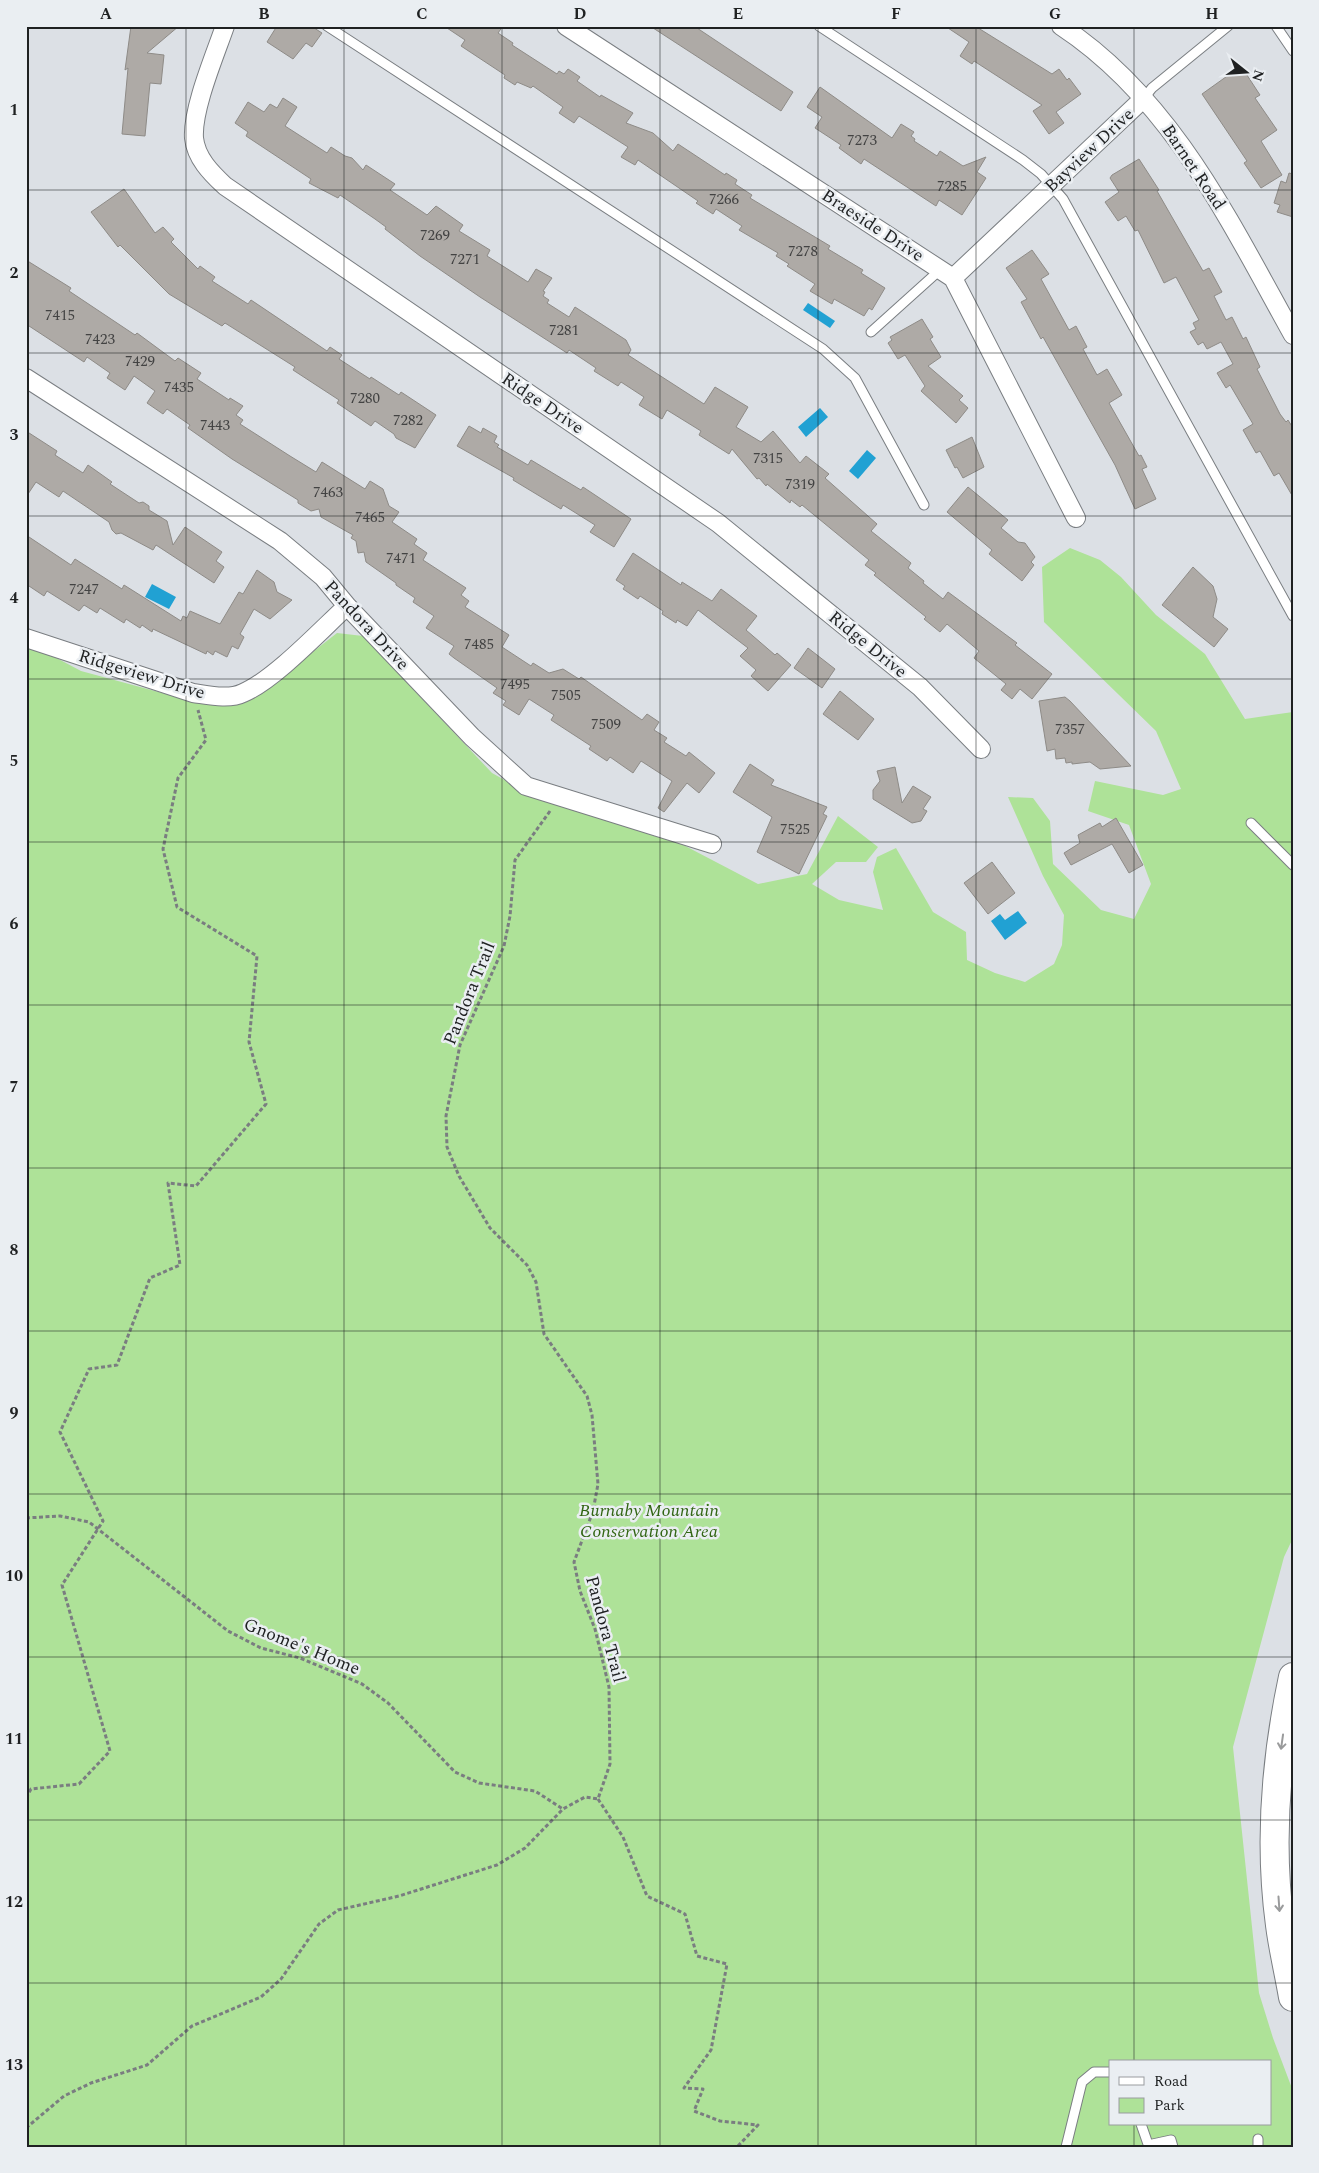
<svg xmlns="http://www.w3.org/2000/svg" width="1319" height="2173" viewBox="0 0 1319 2173" font-family="Spectral,serif">
	<style>
		.green { fill: #aee298; fill-rule: evenodd }
		.water { fill: #21a1d3 }
		.building { fill: #aeaaa6; stroke: #8e8b87 }
		.lines { fill: none; stroke-linecap: round; stroke-linejoin: round }
		.service-casing { stroke: #7a7e82; stroke-width: 11 }
		.minor-casing { stroke: #7a7e82; stroke-width: 20 }
		.primary-casing { stroke: #7a7e82; stroke-width: 30 }
		.path { stroke: #7a7d80; stroke-width: 3; stroke-dasharray: 4 2.5; stroke-linecap: butt }
		.service { stroke: #fff; stroke-width: 9 }
		.minor { stroke: #fff; stroke-width: 18 }
		.primary { stroke: #fff; stroke-width: 28 }
		.oneway { stroke: #9a9b9c }
		.grid { fill: none; stroke: #1f2122; stroke-width: 1; stroke-opacity: 0.55 }
		.labels { text-anchor: middle; stroke-width: 5; stroke-linejoin: round; paint-order: stroke }
		.number-label { font-size: 15px; fill: #434343 }
		.street-label { font-size: 18px; fill: #1f2122; stroke: #eaeef2 }
		.park-label { font-size: 18px; font-style: italic; fill: #326614; stroke: #eaeef2 }
		.neatline { fill: none; stroke: #1f2122; stroke-width: 2 }
		.grid-label { font-size: 16px; text-anchor: middle; font-weight: bold; fill: #1f2122 }
	</style>
	<rect width="100%" height="100%" fill="#dce0e5"/>
	<!-- green -->
	<path class="green" d="M1070,548L1100,560L1121,577L1156,615L1205,654L1245,719L1293,712V1538L1284,1557L1233,1747L1259,1993L1273,2038L1293,2091V2147H26V647L49,654L81,671L166,694L254,698L337,633L363,636L492,773L539,799L670,838L758,884L807,874L838,816L878,847L866,862H836L812,884L839,900L883,910L873,872L877,857L896,848L933,912L966,932L967,960L995,973L1025,982L1054,964L1062,945L1064,915L1043,876L1008,797L1033,798L1050,821L1053,864L1101,910L1134,919L1151,884L1129,825L1088,811L1095,781L1163,795L1181,789L1156,731L1044,622L1042,567ZM1110,2062H1270V2124H1110Z"/>
	<!-- water -->
	<path class="water" d="M808,303L835,321L830,328L803,310Z
		M820,408L828,417L806,437L798,427Z
		M867,450L876,458L858,479L849,471Z
		M152,584L176,597L169,609L145,597Z
		M1018,911L1027,923L1005,940L991,921L1000,914L1005,920Z"/>
	<!-- building -->
	<path class="building" d="M131,26H179L147,53L164,55L161,84L150,83L145,136L122,134L128,68L125,70Z
		M277,26H311L322,33L312,47L306,43L293,59L267,42Z
		M444,26H503L498,33L513,43L512,45L557,74L559,71L564,74L568,69L580,77L577,81L600,97L601,95L633,113L626,123L653,133L673,151L678,144L725,175L726,173L737,180L735,184L752,195L750,198L830,246L828,249L863,270L861,273L885,288L872,310L869,308L864,316L834,299L832,304L810,291L815,284L787,266L789,264L776,256L778,253L739,230L742,226L716,209L713,214L696,203L698,201L638,160L635,165L621,157L628,147L579,116L574,123L559,113L563,107L533,86L531,88L517,82L515,85L504,78L505,75L461,46L465,40Z
		M650,26H694L793,92L781,111Z
		M945,26H975L1052,74L1059,69L1067,80L1069,78L1081,94L1056,112L1064,123L1049,134L1033,111L1042,105L974,61L972,64L960,56L969,42Z
		M1243,69L1260,95L1255,98L1277,130L1261,141L1282,175L1261,188L1244,163L1247,161L1202,94L1230,74L1232,76Z
		M820,87L892,138L901,124L914,132L911,136L915,139L914,141L937,156L940,151L963,166L986,157L977,172L986,178L962,215L939,200L936,206L864,159L861,164L839,148L841,145L815,128L822,117L807,107Z
		M283,98L297,107L285,126L327,153L331,147L345,156L352,158L363,170L366,165L395,184L390,190L427,215L436,206L463,225L459,231L490,250L487,256L528,282L536,269L552,278L543,291L545,292L543,296L549,300L547,303L569,317L575,307L626,340L631,350L628,355L704,404L715,387L748,407L736,427L761,442L773,431L800,463L806,456L829,474L825,478L877,524L871,531L911,563L908,568L924,581L923,583L943,599L948,592L1017,643L1015,645L1052,674L1032,699L1020,689L1012,699L1001,690L1006,684L974,658L979,651L947,624L940,632L924,619L926,617L874,575L876,573L865,565L869,560L802,505L800,507L791,500L790,503L767,484L766,486L759,478L757,479L732,449L729,454L699,435L701,431L667,410L662,419L639,405L644,397L621,382L618,386L594,371L596,368L569,350L567,353L480,297L420,256L385,229L386,227L375,219L340,195L338,198L309,183L311,179L246,136L248,132L235,123L248,102L264,112L270,104L277,108Z
		M1139,159L1159,190L1157,191L1203,271L1209,268L1222,292L1214,296L1226,320L1232,317L1243,339L1246,337L1260,367L1257,369L1280,414L1286,422L1288,420L1293,428V497L1279,473L1274,476L1260,451L1256,453L1243,430L1253,424L1230,385L1226,388L1217,373L1233,364L1221,342L1207,349L1203,342L1198,345L1190,332L1196,329L1193,323L1199,320L1176,277L1164,283L1138,230L1135,231L1126,216L1118,221L1105,202L1119,192L1110,178L1112,175Z
		M1289,173L1293,174V217L1277,212L1280,205L1274,203L1281,181L1286,183Z
		M124,189L155,233L163,227L174,239L171,242L198,269L200,266L215,277L212,281L248,304L251,300L327,351L330,347L342,355L339,359L370,379L371,377L399,395L401,392L436,415L415,448L396,438L394,434L375,421L371,426L337,403L339,400L293,370L295,367L225,323L222,326L169,294L120,245L118,247L91,212Z
		M1032,250L1049,274L1041,279L1069,330L1076,326L1087,347L1083,349L1097,375L1107,369L1122,395L1109,403L1139,456L1141,455L1147,467L1142,469L1156,499L1135,509L1115,465L1043,337L1041,339L1021,302L1027,299L1006,268Z
		M26,260L71,288L69,291L135,335L137,333L175,361L178,358L201,373L197,379L229,400L230,398L243,406L236,415L243,420L240,424L290,456L316,472L322,462L365,489L370,481L383,489L389,506L399,512L392,522L417,539L414,544L427,553L423,560L466,588L461,595L469,601L465,607L509,635L502,647L531,666L533,663L549,673L563,669L579,679L581,677L642,720L647,714L659,722L654,730L667,738L664,742L686,756L689,752L715,773L699,793L687,783L664,812L658,808L672,781L641,761L633,773L610,757L607,761L589,749L591,746L551,720L554,715L529,699L519,715L503,705L506,701L493,693L497,688L454,658L449,654L454,646L426,628L434,616L413,602L415,598L396,585V583L366,562L364,552L358,553L356,541L351,538L353,535L321,517L319,509L311,511L298,503V500L232,459L188,428L190,425L167,409L163,414L147,403L155,391L134,376L125,390L107,378L110,373L87,357L84,362L26,324Z
		M922,319L933,337L930,339L941,357L928,366L963,396L959,400L968,408L956,423L921,391L925,386L905,355L898,359L888,343L892,340L890,337Z
		M469,426L481,433L483,428L497,436L494,442L499,445L497,447L528,465L531,460L581,490L583,487L631,519L614,547L590,532L595,525L563,505L561,509L513,480L514,478L457,446Z
		M26,431L57,451L55,455L83,473L88,465L112,482L110,484L139,503L143,502L149,506V510L167,521L173,545L185,527L222,552L216,561L224,567L214,583L156,545L153,550L121,533L116,534L112,530L109,522L63,491L59,497L36,482L26,497Z
		M972,437L984,467L963,478L957,467L955,468L946,450Z
		M968,487L1008,520L1001,528L1018,542L1025,543L1035,557L1031,562L1034,565L1022,581L989,554L992,550L947,512Z
		M26,535L71,565L75,559L122,589L124,585L181,621L183,616L187,618L190,611L220,624L239,592L243,594L257,570L274,582L277,592L292,600L270,619L254,609L240,634L244,637L238,649L232,646L227,657L215,651L213,655L207,651L206,654L153,629L152,632L142,625L140,628L126,619L124,623L100,608L97,613L84,605L79,611L47,591L44,596L26,584Z
		M633,553L681,585L682,582L712,601L721,589L757,616L746,630L775,655L777,653L791,665L768,691L751,676L756,670L740,656L748,648L698,610L687,626L677,620L676,623L662,614L663,611L640,596L638,599L623,589L625,586L616,580Z
		M1193,567L1213,586L1217,599L1213,617L1228,629L1214,647L1162,605Z
		M808,648L835,669L822,688L794,668Z
		M840,691L874,719L858,740L823,714Z
		M1065,697L1070,701L1131,766L1100,769L1090,762L1072,764V762L1066,763L1065,758L1056,759L1055,749L1047,751L1039,701Z
		M750,764L774,780L771,785L827,807L823,814L827,816L799,874L757,852L772,817L733,792Z
		M895,767L902,803L913,786L931,797L923,809L927,811L921,821L912,823L873,799V790L880,781L877,771Z
		M1116,818L1143,865L1129,873L1112,844L1071,865L1064,853L1080,843L1078,835L1100,823L1102,827Z
		M992,862L1015,893L988,914L964,883Z"/>
	<g class="lines">
		<!-- service casing -->
		<g class="service-casing">
			<path id="service" d="M327,26L823,349L855,378L924,505
				M819,26L1023,160L1041,174L1063,199L1293,616
				M1276,26L1293,51
				M1144,98L1152,88L1228,26
				M871,332L941,269
				M1251,823L1293,865
				M1141,2124L1149,2147
				M1258,2139V2147
				M1148,2145L1171,2140L1173,2147
				M1066,2147L1082,2082L1094,2072H1110"/>
		</g>
		<!-- minor casing -->
		<g class="minor-casing">
			<path id="minor" d="M225,26C215,55 192,109 194,138C196,158 211,173 225,186L718,523L920,687L981,749
				M566,26L953,278L1076,518
				M1061,26C1172,99 1230,222 1293,335
				M953,278L1144,98
				M26,378L280,541L323,577L347,606L472,737L526,786L712,844
				M26,638L193,693C208,695 229,700 243,693C274,680 321,630 347,606"/>
		</g>
		<!-- primary casing -->
		<g class="primary-casing">
			<path id="primary" d="M1293,1677C1276,1757 1269,1844 1280,1925C1283,1949 1289,1973 1293,1997"/>
		</g>
		<!-- path -->
		<path class="path" d="M550,811L515,860L510,916L504,946L460,1045L446,1116L447,1147L459,1176L490,1228L527,1265L536,1282L544,1334L587,1396L592,1415L598,1484L593,1511L574,1562L580,1591L595,1629L609,1687L610,1764L598,1799
			M26,1518L60,1516L89,1522L228,1631L261,1648L300,1658L362,1684L388,1703L455,1772L479,1783L535,1791L563,1809
			M26,1798L31,1789L79,1784L110,1751L62,1585L103,1521L60,1432L89,1369L117,1365L150,1278L180,1265L168,1183L196,1186L266,1104L249,1042L257,956L177,907L163,849L178,778L206,740L198,710
			M598,1799L623,1837L647,1896L685,1914L697,1956L727,1964L711,2050L684,2088L703,2089L694,2111L720,2121L758,2125L737,2147
			M26,2128L64,2096L91,2083L147,2065L192,2026L261,1997L281,1979L319,1924L338,1910L399,1896L497,1865L525,1848L563,1809L585,1797L598,1799"/>
		<!-- service -->
		<use href="#service" class="service"/>
		<!-- minor -->
		<use href="#minor" class="minor"/>
		<!-- primary -->
		<use href="#primary" class="primary"/>
	</g>
	<!-- one-way arrows -->
	<defs><path id="oneway-shaft" d="M-6 0H5M1.5-3L5.5 0L1.5 3" fill="none" stroke-width="1.6" stroke-linecap="round" stroke-linejoin="round" transform="scale(1.25)"/></defs>
	<g class="oneway">
		<use href="#oneway-shaft" transform="translate(1282 1742) rotate(98)"/>
		<use href="#oneway-shaft" transform="translate(1279 1904) rotate(86)"/>
	</g>
	<!-- grid -->
	<path class="grid" d="M186,26V2147M344,26V2147M502,26V2147M660,26V2147M818,26V2147M976,26V2147M1134,26V2062M26,190H1293M26,353H1293M26,516H1293M26,679H1293M26,842H1293M26,1005H1293M26,1168H1293M26,1331H1293M26,1494H1293M26,1657H1293M26,1820H1293M26,1983H1293M1134,2124V2147"/>
	<g class="labels">
		<!-- number labels -->
		<g class="number-label">
			<text x="862" y="145">7273</text>
			<text x="952" y="191">7285</text>
			<text x="724" y="204">7266</text>
			<text x="435" y="240">7269</text>
			<text x="803" y="256">7278</text>
			<text x="465" y="264">7271</text>
			<text x="60" y="320">7415</text>
			<text x="564" y="335">7281</text>
			<text x="100" y="344">7423</text>
			<text x="140" y="366">7429</text>
			<text x="179" y="392">7435</text>
			<text x="365" y="403">7280</text>
			<text x="408" y="425">7282</text>
			<text x="215" y="430">7443</text>
			<text x="768" y="463">7315</text>
			<text x="800" y="489">7319</text>
			<text x="328" y="497">7463</text>
			<text x="370" y="522">7465</text>
			<text x="401" y="563">7471</text>
			<text x="84" y="594">7247</text>
			<text x="479" y="649">7485</text>
			<text x="515" y="689">7495</text>
			<text x="566" y="700">7505</text>
			<text x="606" y="729">7509</text>
			<text x="1070" y="734">7357</text>
			<text x="795" y="834">7525</text>
		</g>
		<!-- street labels -->
		<g class="street-label">
			<text transform="translate(1089 150) rotate(-43)" y="6">Bayview Drive</text>
			<text transform="translate(1194 167) rotate(56)" y="6">Barnet Road</text>
			<text transform="translate(873 225) rotate(33)" y="6">Braeside Drive</text>
			<text transform="translate(543 403) rotate(34)" y="6">Ridge Drive</text>
			<text transform="translate(367 625) rotate(47)" y="6">Pandora Drive</text>
			<text transform="translate(868 644) rotate(39)" y="6">Ridge Drive</text>
			<text transform="translate(142 674) rotate(17)" y="6">Ridgeview Drive</text>
			<text transform="translate(469 993) rotate(-68)" y="6">Pandora Trail</text>
			<text transform="translate(606 1629) rotate(75)" y="6">Pandora Trail</text>
			<text transform="translate(302 1646) rotate(22)" y="6">Gnome's Home</text>
		</g>
		<!-- park labels -->
		<g class="park-label">
			<text x="649" y="1516">Burnaby Mountain<tspan x="649" dy="21">Conservation Area</tspan></text>
		</g>
	</g>
	<!-- border -->
	<rect width="1319" height="2173" fill="none" stroke="#eaeef2" stroke-width="55"/>
	<!-- legend -->
	<rect x="1109" y="2060" width="162" height="65" fill="#eaeef2" stroke="#999c9f"/>
	<rect x="1119" y="2077" width="25" height="8" fill="#ffffff" stroke="#999c9f"/>
	<text x="1154" y="2086" font-size="15" fill="#1f2122">Road</text>
	<rect x="1119" y="2098" width="25" height="15" fill="#aee298" stroke="#999c9f"/>
	<text x="1154" y="2110" font-size="15" fill="#1f2122">Park</text>
	<!-- north arrow -->
	<g transform="translate(1246 72) rotate(107)" stroke="#eaeef2" stroke-width="4" paint-order="stroke">
	<path d="M0-4L9 19L0 12L-9 19Z" fill="#1f2122"/>
	<text y="-8" font-size="14" font-weight="bold" text-anchor="middle" fill="#1f2122">N</text>
	</g>
	<rect x="28" y="28" width="1264" height="2118" class="neatline"/>
	<g class="grid-label">
		<text x="106" y="19">A</text>
		<text x="264" y="19">B</text>
		<text x="422" y="19">C</text>
		<text x="580" y="19">D</text>
		<text x="738" y="19">E</text>
		<text x="896" y="19">F</text>
		<text x="1055" y="19">G</text>
		<text x="1212" y="19">H</text>
		<text x="14" y="115">1</text>
		<text x="14" y="278">2</text>
		<text x="14" y="440">3</text>
		<text x="14" y="603">4</text>
		<text x="14" y="766">5</text>
		<text x="14" y="929">6</text>
		<text x="14" y="1092">7</text>
		<text x="14" y="1255">8</text>
		<text x="14" y="1418">9</text>
		<text x="14" y="1581">10</text>
		<text x="14" y="1744">11</text>
		<text x="14" y="1907">12</text>
		<text x="14" y="2070">13</text>
	</g>
</svg>
